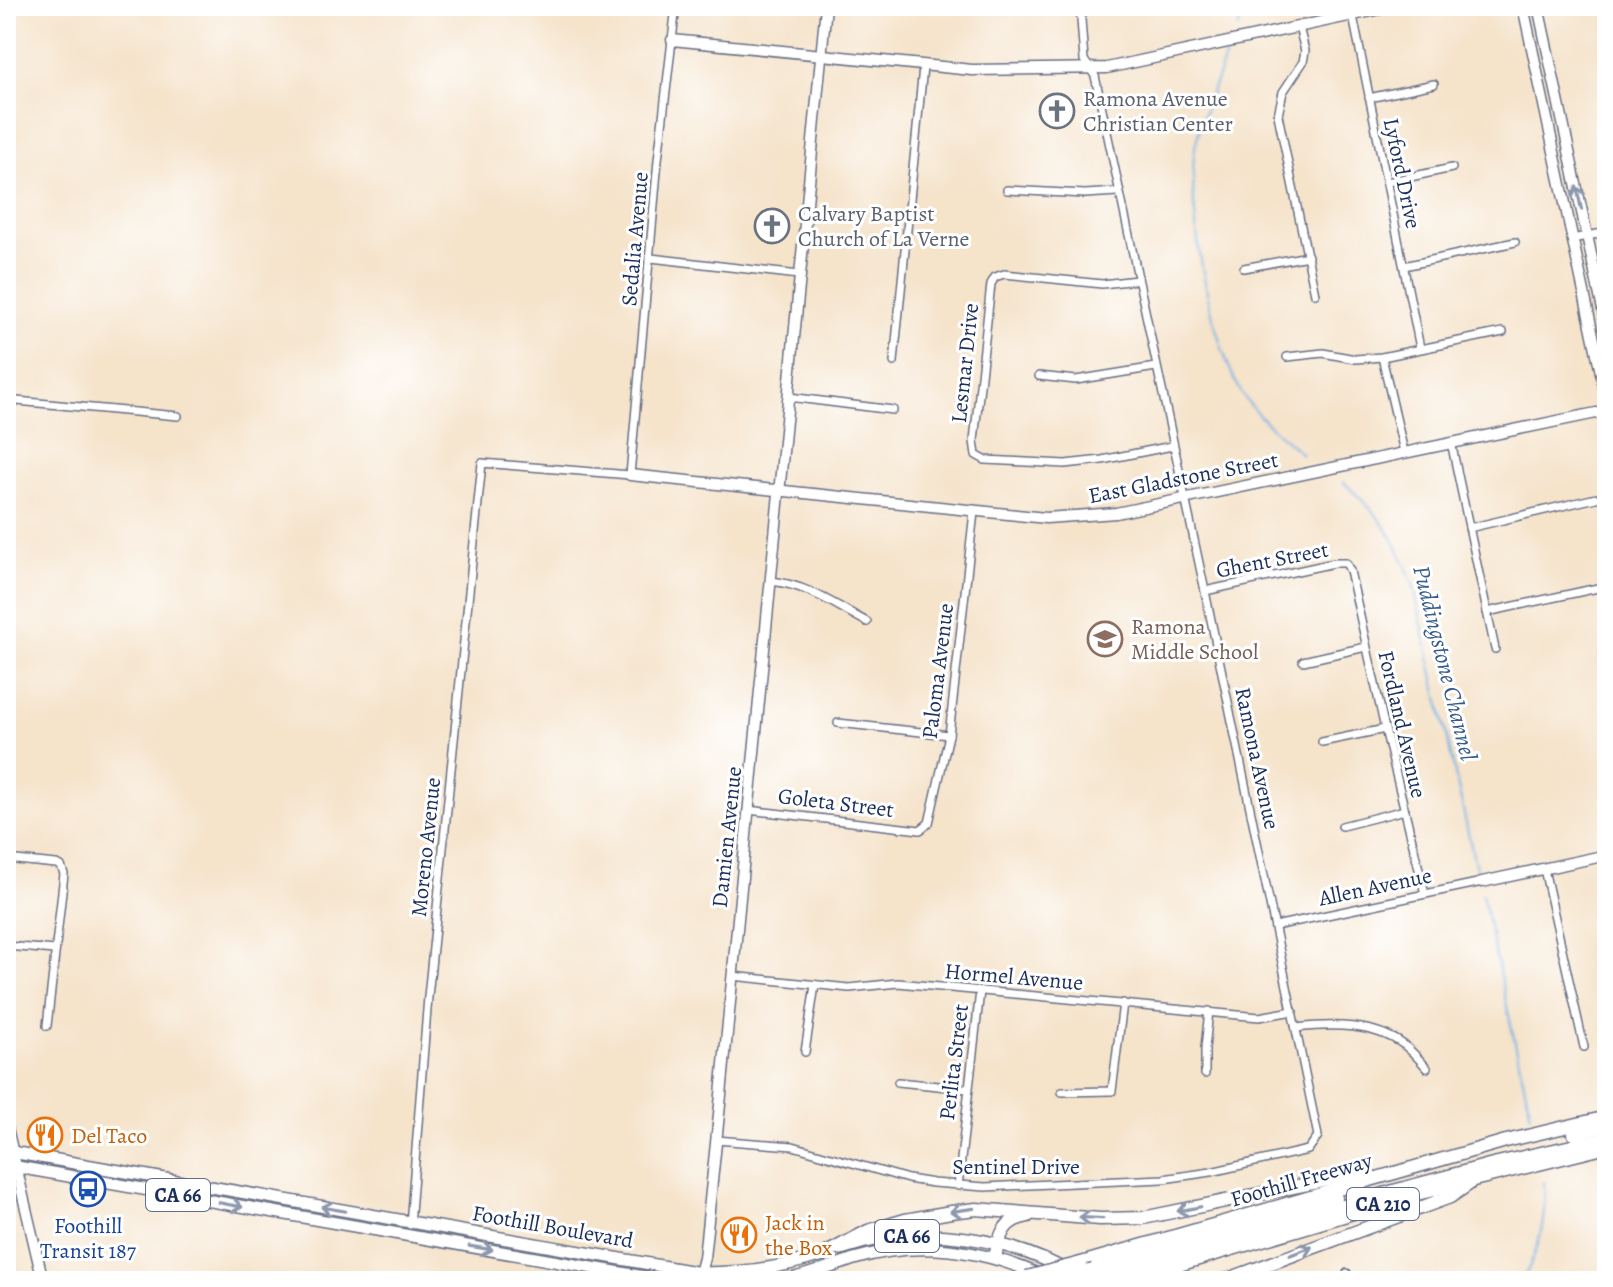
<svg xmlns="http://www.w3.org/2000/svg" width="1613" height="1287" viewBox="0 0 1613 1287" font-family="Alegreya,serif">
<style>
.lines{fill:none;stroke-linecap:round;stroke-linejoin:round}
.stream{stroke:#6fb0e3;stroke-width:2}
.street-casing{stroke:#676e84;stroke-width:10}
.secondary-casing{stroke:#676e84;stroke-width:13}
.primary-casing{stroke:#676e84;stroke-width:14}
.highway-casing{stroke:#676e84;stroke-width:15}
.street{stroke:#fff;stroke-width:7}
.secondary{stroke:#fff;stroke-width:10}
.primary{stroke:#fff;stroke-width:11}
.highway{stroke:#fff;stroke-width:12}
.highway-bridge-casing{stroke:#676e84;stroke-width:15;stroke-linecap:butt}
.highway-bridge{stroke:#fff;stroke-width:12}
.oneway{stroke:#8d97ae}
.labels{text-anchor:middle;stroke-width:6;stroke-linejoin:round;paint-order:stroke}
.shield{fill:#fff;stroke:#5f6d8e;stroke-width:2}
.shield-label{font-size:20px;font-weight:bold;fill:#1b2f5e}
.worship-label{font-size:22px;fill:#5b616d;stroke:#fff;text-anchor:start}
.street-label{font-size:22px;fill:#1b2f5e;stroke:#fff}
.education-label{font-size:22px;fill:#785e54;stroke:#fff;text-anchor:start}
.food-label{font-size:22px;fill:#c56008;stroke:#fff;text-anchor:start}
.transit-label{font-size:22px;fill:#164399;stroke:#fff}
.water-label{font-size:24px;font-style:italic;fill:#385c8d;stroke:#fff}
</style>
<rect width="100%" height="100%" fill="#fff"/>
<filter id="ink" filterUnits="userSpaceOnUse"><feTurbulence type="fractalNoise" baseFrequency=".0125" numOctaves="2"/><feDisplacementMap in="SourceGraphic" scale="16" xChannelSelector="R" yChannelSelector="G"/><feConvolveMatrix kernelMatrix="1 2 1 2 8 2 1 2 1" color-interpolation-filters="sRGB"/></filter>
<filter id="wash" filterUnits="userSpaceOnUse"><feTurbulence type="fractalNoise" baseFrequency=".006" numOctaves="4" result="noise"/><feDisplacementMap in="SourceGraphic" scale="32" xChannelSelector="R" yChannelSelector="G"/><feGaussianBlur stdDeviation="1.8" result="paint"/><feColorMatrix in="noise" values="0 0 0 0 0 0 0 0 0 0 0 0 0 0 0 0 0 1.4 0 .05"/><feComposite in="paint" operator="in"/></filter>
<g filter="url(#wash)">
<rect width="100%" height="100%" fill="#f5e3ca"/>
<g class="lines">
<g class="stream">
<polyline points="1238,28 1247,6"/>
<path d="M1226 55C1215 87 1198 121 1194 155 1188 214 1211 348 1245 398 1260 420 1283 437 1302 454"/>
<path d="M1343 482C1381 515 1395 537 1413 584L1477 873"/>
<polyline points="1482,894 1531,1115"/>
<path d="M1522 1281C1540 1250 1547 1218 1544 1182"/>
</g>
</g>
</g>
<g filter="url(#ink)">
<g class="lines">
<g class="street-casing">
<g id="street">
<polyline points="1351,6 1420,348"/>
<polyline points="1299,27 1305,51 1303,62 1283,92 1278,115 1315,294"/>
<polyline points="1369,98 1434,84"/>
<polyline points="1387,182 1452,168"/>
<polyline points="1007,190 1085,194 1118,192"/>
<polyline points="1572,239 1607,232"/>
<polyline points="651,258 799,275"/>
<polyline points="1404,266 1515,242"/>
<polyline points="1244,268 1308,256"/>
<polyline points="1137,280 1102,284 1004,274 995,277 991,284 974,441 976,455 985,460 1065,464 1102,460 1172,446"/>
<polyline points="1287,357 1323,353 1355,359 1382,357 1503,332"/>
<polyline points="1382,357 1404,452"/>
<polyline points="894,362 923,67"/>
<polyline points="1039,376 1076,380 1156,367"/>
<polyline points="789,397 893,410"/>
<polyline points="6,400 178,416"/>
<polyline points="1451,442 1495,649"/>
<polyline points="1469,528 1596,498"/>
<path d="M771 581C808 585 835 605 867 622"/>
<polyline points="1205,591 1334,563 1346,563 1350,571 1385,729 1425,894"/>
<polyline points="1487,612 1607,586"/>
<polyline points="1303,661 1366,647"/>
<polyline points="838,723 949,735"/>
<polyline points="1322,742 1385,729"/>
<polyline points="748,810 920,830 929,823 949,735 974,512"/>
<polyline points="1342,826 1405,810"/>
<polyline points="6,859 56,864 61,866 64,874 47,1026"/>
<polyline points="1544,869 1584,1047"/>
<polyline points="1275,926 1482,882"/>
<polyline points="6,946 55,950"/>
<polyline points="732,976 849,988 898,983 1259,1017 1293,1011"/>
<path d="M1296 1028C1331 1024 1374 1023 1404 1045 1412 1051 1420 1060 1427 1068"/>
<polyline points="805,1052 815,985"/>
<polyline points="1205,1074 1205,1048 1209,1011"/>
<polyline points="898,1082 968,1089"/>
<polyline points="1062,1092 1112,1091 1123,1003"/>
<polyline points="716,1140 793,1146 908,1179 933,1183 985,1187 1163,1179 1211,1172 1308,1150 1318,1136 1205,591 1095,76 1084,60 1080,6"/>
<polyline points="958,1186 980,991"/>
<polyline points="410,1225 428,997 482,463 630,475 658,160 676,6"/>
<polyline points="1347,1273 1349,1281"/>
</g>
</g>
<g class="secondary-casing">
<g id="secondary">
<polyline points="1523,6 1607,401"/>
<polyline points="1538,6 1607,329"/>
<polyline points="672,40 972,70 1107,68 1395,6"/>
<polyline points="630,475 1046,518 1116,513 1596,413 1607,414"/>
<polyline points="1482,882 1607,855"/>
<polyline points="6,1124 43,1281"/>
<polyline points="698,1281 704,1258 721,1095 826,6"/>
</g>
</g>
<g class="primary-casing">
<g id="primary">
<path d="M6 1151 701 1273C744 1273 784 1268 825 1254"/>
<polyline points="6,1165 667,1281"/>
<path d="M841 1249C923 1221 1014 1237 1086 1281"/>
<path d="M783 1281C807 1276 830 1267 854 1259 918 1240 982 1249 1042 1276"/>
</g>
</g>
<g class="highway-casing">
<g id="highway">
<polyline points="1574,1134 1607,1126"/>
<polyline points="819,1257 868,1231 905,1220 951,1212 976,1209 1100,1219 1143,1218 1332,1179 1375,1178"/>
<path d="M995 1257C1000 1235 1003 1220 1028 1216"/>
<polyline points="1081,1263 1506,1141 1607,1117"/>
<polyline points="1093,1270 1336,1198"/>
<polyline points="1155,1272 1417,1194 1607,1147"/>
<polyline points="1007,1281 1027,1277"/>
<polyline points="1095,1281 1397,1190 1493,1164 1607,1138"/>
<polyline points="1223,1281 1450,1197 1469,1184"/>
</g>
</g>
<use href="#street" class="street"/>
<use href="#secondary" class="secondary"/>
<use href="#primary" class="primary"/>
<use href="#highway" class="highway"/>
<g class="highway-bridge-casing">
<g id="highway-bridge">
<polyline points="1027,1277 1081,1263"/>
<polyline points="1048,1281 1093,1270"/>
</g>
</g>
<use href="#highway-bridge" class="highway-bridge"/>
</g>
<defs><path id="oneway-shaft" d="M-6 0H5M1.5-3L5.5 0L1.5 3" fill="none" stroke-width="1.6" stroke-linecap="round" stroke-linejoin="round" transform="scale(2)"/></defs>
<g class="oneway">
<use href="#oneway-shaft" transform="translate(1579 198) rotate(-102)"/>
<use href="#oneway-shaft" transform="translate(231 1205) rotate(11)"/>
<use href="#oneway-shaft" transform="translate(333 1209) rotate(-170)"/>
<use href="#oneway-shaft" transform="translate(1189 1209) rotate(169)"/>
<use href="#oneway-shaft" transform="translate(962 1210) rotate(172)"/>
<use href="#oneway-shaft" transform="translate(1091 1218) rotate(-177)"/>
<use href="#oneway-shaft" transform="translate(481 1248) rotate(9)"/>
<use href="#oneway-shaft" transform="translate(1301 1251) rotate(-21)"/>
</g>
</g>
<defs>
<g id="church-ring" transform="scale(1.8)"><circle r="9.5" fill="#fff" stroke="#6b7280" stroke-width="1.5"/><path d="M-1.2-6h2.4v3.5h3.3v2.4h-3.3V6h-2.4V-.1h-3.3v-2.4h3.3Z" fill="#6b7280"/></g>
<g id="school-ring" transform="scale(1.8)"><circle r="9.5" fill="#fff" stroke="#8d6e63" stroke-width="1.5"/><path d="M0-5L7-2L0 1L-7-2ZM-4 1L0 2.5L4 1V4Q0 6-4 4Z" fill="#8d6e63"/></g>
<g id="restaurant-ring" transform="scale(1.8)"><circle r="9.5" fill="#fff" stroke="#e8710a" stroke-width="1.5"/><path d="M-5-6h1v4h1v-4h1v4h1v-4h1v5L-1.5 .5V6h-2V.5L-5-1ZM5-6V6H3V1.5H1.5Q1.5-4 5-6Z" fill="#e8710a"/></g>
<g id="bus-ring" transform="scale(1.8)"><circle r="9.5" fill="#fff" stroke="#1a4fb4" stroke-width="1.5"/><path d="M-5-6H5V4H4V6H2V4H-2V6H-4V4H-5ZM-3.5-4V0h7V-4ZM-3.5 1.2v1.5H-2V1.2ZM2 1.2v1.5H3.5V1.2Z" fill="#1a4fb4"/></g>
</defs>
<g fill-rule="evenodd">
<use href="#church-ring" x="1057" y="111"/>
<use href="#church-ring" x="772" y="226"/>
<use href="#school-ring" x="1105" y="639"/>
<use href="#restaurant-ring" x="45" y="1135"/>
<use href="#bus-ring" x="88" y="1189"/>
<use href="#restaurant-ring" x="739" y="1235"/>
</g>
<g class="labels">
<g class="shield">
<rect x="146" y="1179" width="64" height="32" rx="6"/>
<rect x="1347" y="1188" width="72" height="32" rx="6"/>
<rect x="875" y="1220" width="64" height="32" rx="6"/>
</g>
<g class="shield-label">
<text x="178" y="1202">CA 66</text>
<text x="1383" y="1211">CA 210</text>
<text x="907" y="1243">CA 66</text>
</g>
<g class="worship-label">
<text x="1083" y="106">Ramona Avenue<tspan x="1083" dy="25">Christian Center</tspan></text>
<text x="798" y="221">Calvary Baptist<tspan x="798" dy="25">Church of La Verne</tspan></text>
</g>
<g class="street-label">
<text transform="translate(1403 173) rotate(78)" y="8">Lyford Drive</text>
<text transform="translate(634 239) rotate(-85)" y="8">Sedalia Avenue</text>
<text transform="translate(964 363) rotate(-84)" y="8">Lesmar Drive</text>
<text transform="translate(1183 477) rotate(-11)" y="8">East Gladstone Street</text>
<text transform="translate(1272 559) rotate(-11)" y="8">Ghent Street</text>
<text transform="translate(937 671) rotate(-83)" y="8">Paloma Avenue</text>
<text transform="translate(1403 724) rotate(77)" y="8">Fordland Avenue</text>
<text transform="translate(1258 758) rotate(78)" y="8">Ramona Avenue</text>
<text transform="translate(836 802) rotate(7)" y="8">Goleta Street</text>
<text transform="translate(726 837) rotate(-84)" y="8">Damien Avenue</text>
<text transform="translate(425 847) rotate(-84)" y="8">Moreno Avenue</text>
<text transform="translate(1375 886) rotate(-12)" y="8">Allen Avenue</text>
<text transform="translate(1014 976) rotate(5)" y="8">Hormel Avenue</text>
<text transform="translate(953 1062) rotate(-83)" y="8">Perlita Street</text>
<text x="1016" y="1174">Sentinel Drive</text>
<text transform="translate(1301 1179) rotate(-16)" y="8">Foothill Freeway</text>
<text transform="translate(553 1226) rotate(10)" y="8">Foothill Boulevard</text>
</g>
<g class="education-label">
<text x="1131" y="634">Ramona<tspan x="1131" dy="25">Middle School</tspan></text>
</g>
<g class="food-label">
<text x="71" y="1143">Del Taco</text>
<text x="765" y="1230">Jack in<tspan x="765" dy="25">the Box</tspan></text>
</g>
<g class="transit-label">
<text x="88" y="1233">Foothill<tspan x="88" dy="25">Transit 187</tspan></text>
</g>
<g class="water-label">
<text transform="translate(1445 663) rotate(76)" y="8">Puddingstone Channel</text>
</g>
</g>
<rect width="1613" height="1287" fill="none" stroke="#fff" stroke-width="32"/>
</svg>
